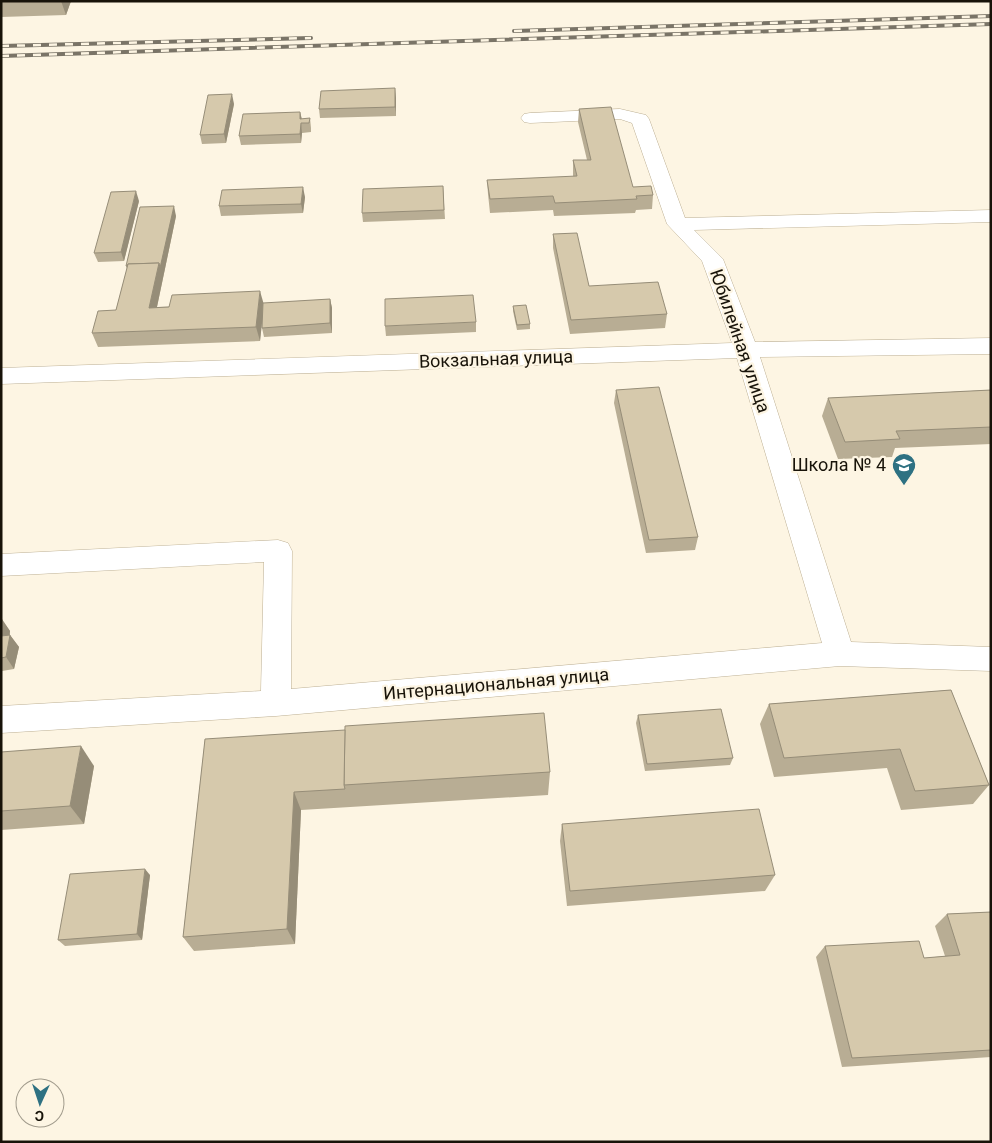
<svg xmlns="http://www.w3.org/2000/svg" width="992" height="1143" viewBox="0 0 992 1143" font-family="Roboto,sans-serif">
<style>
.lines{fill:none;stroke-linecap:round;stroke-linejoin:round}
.minor-casing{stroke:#bdb094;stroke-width:1}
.minor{fill:#fff;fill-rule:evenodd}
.rail-casing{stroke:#7a7467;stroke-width:4}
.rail{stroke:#fdf5e3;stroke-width:2.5;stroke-dasharray:8;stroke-linecap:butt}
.wall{fill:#b8ad94}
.shaded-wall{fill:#968d78}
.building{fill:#d6c9ac;stroke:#968d78}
.labels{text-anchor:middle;stroke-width:4.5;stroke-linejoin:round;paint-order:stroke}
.street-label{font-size:18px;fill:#181309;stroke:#fdf5e3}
.poi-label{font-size:18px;fill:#181309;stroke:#fdf5e3;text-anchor:end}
</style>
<rect width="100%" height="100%" fill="#fdf5e3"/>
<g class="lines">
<g class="minor-casing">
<polygon id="minor" points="620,109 646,115 649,119 685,218 991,210 991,222 694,230 723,259 755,342 991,338 991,354 760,357 851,642 991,647 991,671 840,666 276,716 1,733 1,706 261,691 264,562 1,576 1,554 278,540 288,543 292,551 291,689 822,643 737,358 1,384 1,368 732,343 702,261 667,224 632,123 620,119 530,123 524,122 521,118 524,114 530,113"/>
</g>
<use href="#minor" class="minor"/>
<g class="rail-casing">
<g id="rail">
<polyline points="514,31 991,16"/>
<polyline points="1,46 311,38"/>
<polyline points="1,56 991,24"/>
</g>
</g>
<use href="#rail" class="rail"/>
</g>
<g class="wall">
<polygon points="1,1 71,1 66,15 1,17"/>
<polygon points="395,88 396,116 320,118 319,109"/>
<polygon points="234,104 226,143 202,144 200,135"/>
<polygon points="579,109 633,187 653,195 652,209 636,210 635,213 554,216 553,210 490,213 488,194 487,180 573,177 573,160 587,160 578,122"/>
<polygon points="300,112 302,119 310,118 311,128 311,132 302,133 301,143 241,145 239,136"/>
<polygon points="443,186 445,219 363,222 362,213"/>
<polygon points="305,197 303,213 221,216 219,206"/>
<polygon points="139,201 124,261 98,262 94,253"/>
<polygon points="176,216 157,307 263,304 330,299 332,308 332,333 264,337 262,328 263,311 260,341 98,347 92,333 116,310 127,269 126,266"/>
<polygon points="553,234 589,286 667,314 665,328 570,334 553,248"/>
<polygon points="513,306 530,324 530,329 517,330 513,311"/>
<polygon points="476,322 476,332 386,336 385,326"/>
<polygon points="616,390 698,537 695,550 646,553 614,403"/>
<polygon points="991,390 991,444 895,448 892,457 838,459 822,416 828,398"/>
<polygon points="1,619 10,631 10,635 19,647 14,669 2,671 1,674"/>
<polygon points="951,690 989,785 973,804 901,810 887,768 774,777 760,724 769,704"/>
<polygon points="638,715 733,758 730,765 645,771 636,723"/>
<polygon points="205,739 550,772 548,795 301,810 295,944 194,951 183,937"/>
<polygon points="1,752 94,766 84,824 1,830"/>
<polygon points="562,824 775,875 765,891 567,906 560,841"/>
<polygon points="150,875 142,940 65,946 58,940"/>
<polygon points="991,912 991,1057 842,1067 816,957 825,946 924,958 945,956 935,926 947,914"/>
</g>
<g class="shaded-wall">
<polygon points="61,1 71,1 66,15"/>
<polygon points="395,88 396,98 396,116 395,107"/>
<polygon points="232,94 234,104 226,143 224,134"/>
<polygon points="300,112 302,121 301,123 302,133 301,143 300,134"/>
<polygon points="303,187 305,197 303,213 301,204"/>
<polygon points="136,191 139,201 124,261 121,252"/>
<polygon points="174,206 176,216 154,321 149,308 159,263"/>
<polygon points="260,291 264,305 260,341 256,327"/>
<polygon points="330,299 332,308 332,333 330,323"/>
<polygon points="2,619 10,631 7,648 1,640"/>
<polygon points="10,635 19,647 14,669 6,657"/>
<polygon points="81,746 94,766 84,824 70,806"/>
<polygon points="294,792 301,810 295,944 287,929"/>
<polygon points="145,869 150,875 142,940 137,934"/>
</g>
<g class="building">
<polygon points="395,88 395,107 319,109 321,91"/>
<polygon points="232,94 224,134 200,135 208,95"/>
<polygon points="611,107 633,187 651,186 653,195 636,196 637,199 555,203 553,196 490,199 487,180 577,176 573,160 591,160 579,109"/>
<polygon points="300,112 300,119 310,118 309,123 301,123 300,134 239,136 243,114"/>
<polygon points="443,186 444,210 362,213 363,189"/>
<polygon points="303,187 301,204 219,206 222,190"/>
<polygon points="136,191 121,252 94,253 111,192"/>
<polygon points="174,206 160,268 159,263 128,264 127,266 126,266 140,207"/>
<polygon points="577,233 589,286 658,282 667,314 571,320 553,234"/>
<polygon points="159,263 149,308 169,307 172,295 260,291 256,327 92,333 98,311 116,310 128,264"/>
<polygon points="473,295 476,322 385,326 385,299"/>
<polygon points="330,299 330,323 262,328 263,303"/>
<polygon points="526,305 530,324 517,325 513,306"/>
<polygon points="659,387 698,537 649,540 616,390"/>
<polygon points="991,390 991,427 896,431 900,439 845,442 828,398"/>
<polygon points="10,635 6,657 1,658 1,636"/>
<polygon points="951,690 989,785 915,791 900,749 784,758 769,704"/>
<polygon points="721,709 733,758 647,764 638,715"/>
<polygon points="544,713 550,772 344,785 345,726"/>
<polygon points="345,730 344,785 345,789 294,792 287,929 183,937 205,739"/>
<polygon points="81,746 70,806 1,811 1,752"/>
<polygon points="759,809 775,875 570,891 562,824"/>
<polygon points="145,869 137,934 58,940 70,874"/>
<polygon points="991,912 991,1050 852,1058 825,946 919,941 924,958 960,955 947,914"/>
</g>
<defs>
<g id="school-pin" transform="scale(1.25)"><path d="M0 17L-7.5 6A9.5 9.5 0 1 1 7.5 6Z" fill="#2e7182" stroke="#fdf5e3"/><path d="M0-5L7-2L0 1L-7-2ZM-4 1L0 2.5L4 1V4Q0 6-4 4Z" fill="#fff"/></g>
</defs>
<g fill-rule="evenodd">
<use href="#school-pin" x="904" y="465"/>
</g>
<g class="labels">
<g class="street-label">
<text transform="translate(740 341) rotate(71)" y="6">Юбилейная улица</text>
<text transform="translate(496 359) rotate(-2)" y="6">Вокзальная улица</text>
<text transform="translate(496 684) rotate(-5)" y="6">Интернациональная улица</text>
</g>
<g class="poi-label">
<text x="886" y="471">Школа № 4</text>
</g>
</g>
<rect width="992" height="1143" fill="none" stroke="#181309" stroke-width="5"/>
<g transform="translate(40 1103) rotate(183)"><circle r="24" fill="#fdf5e3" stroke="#a19b8c"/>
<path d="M0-4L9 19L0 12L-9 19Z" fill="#2e7182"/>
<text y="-8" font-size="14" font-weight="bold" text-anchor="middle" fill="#181309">С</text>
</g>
</svg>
